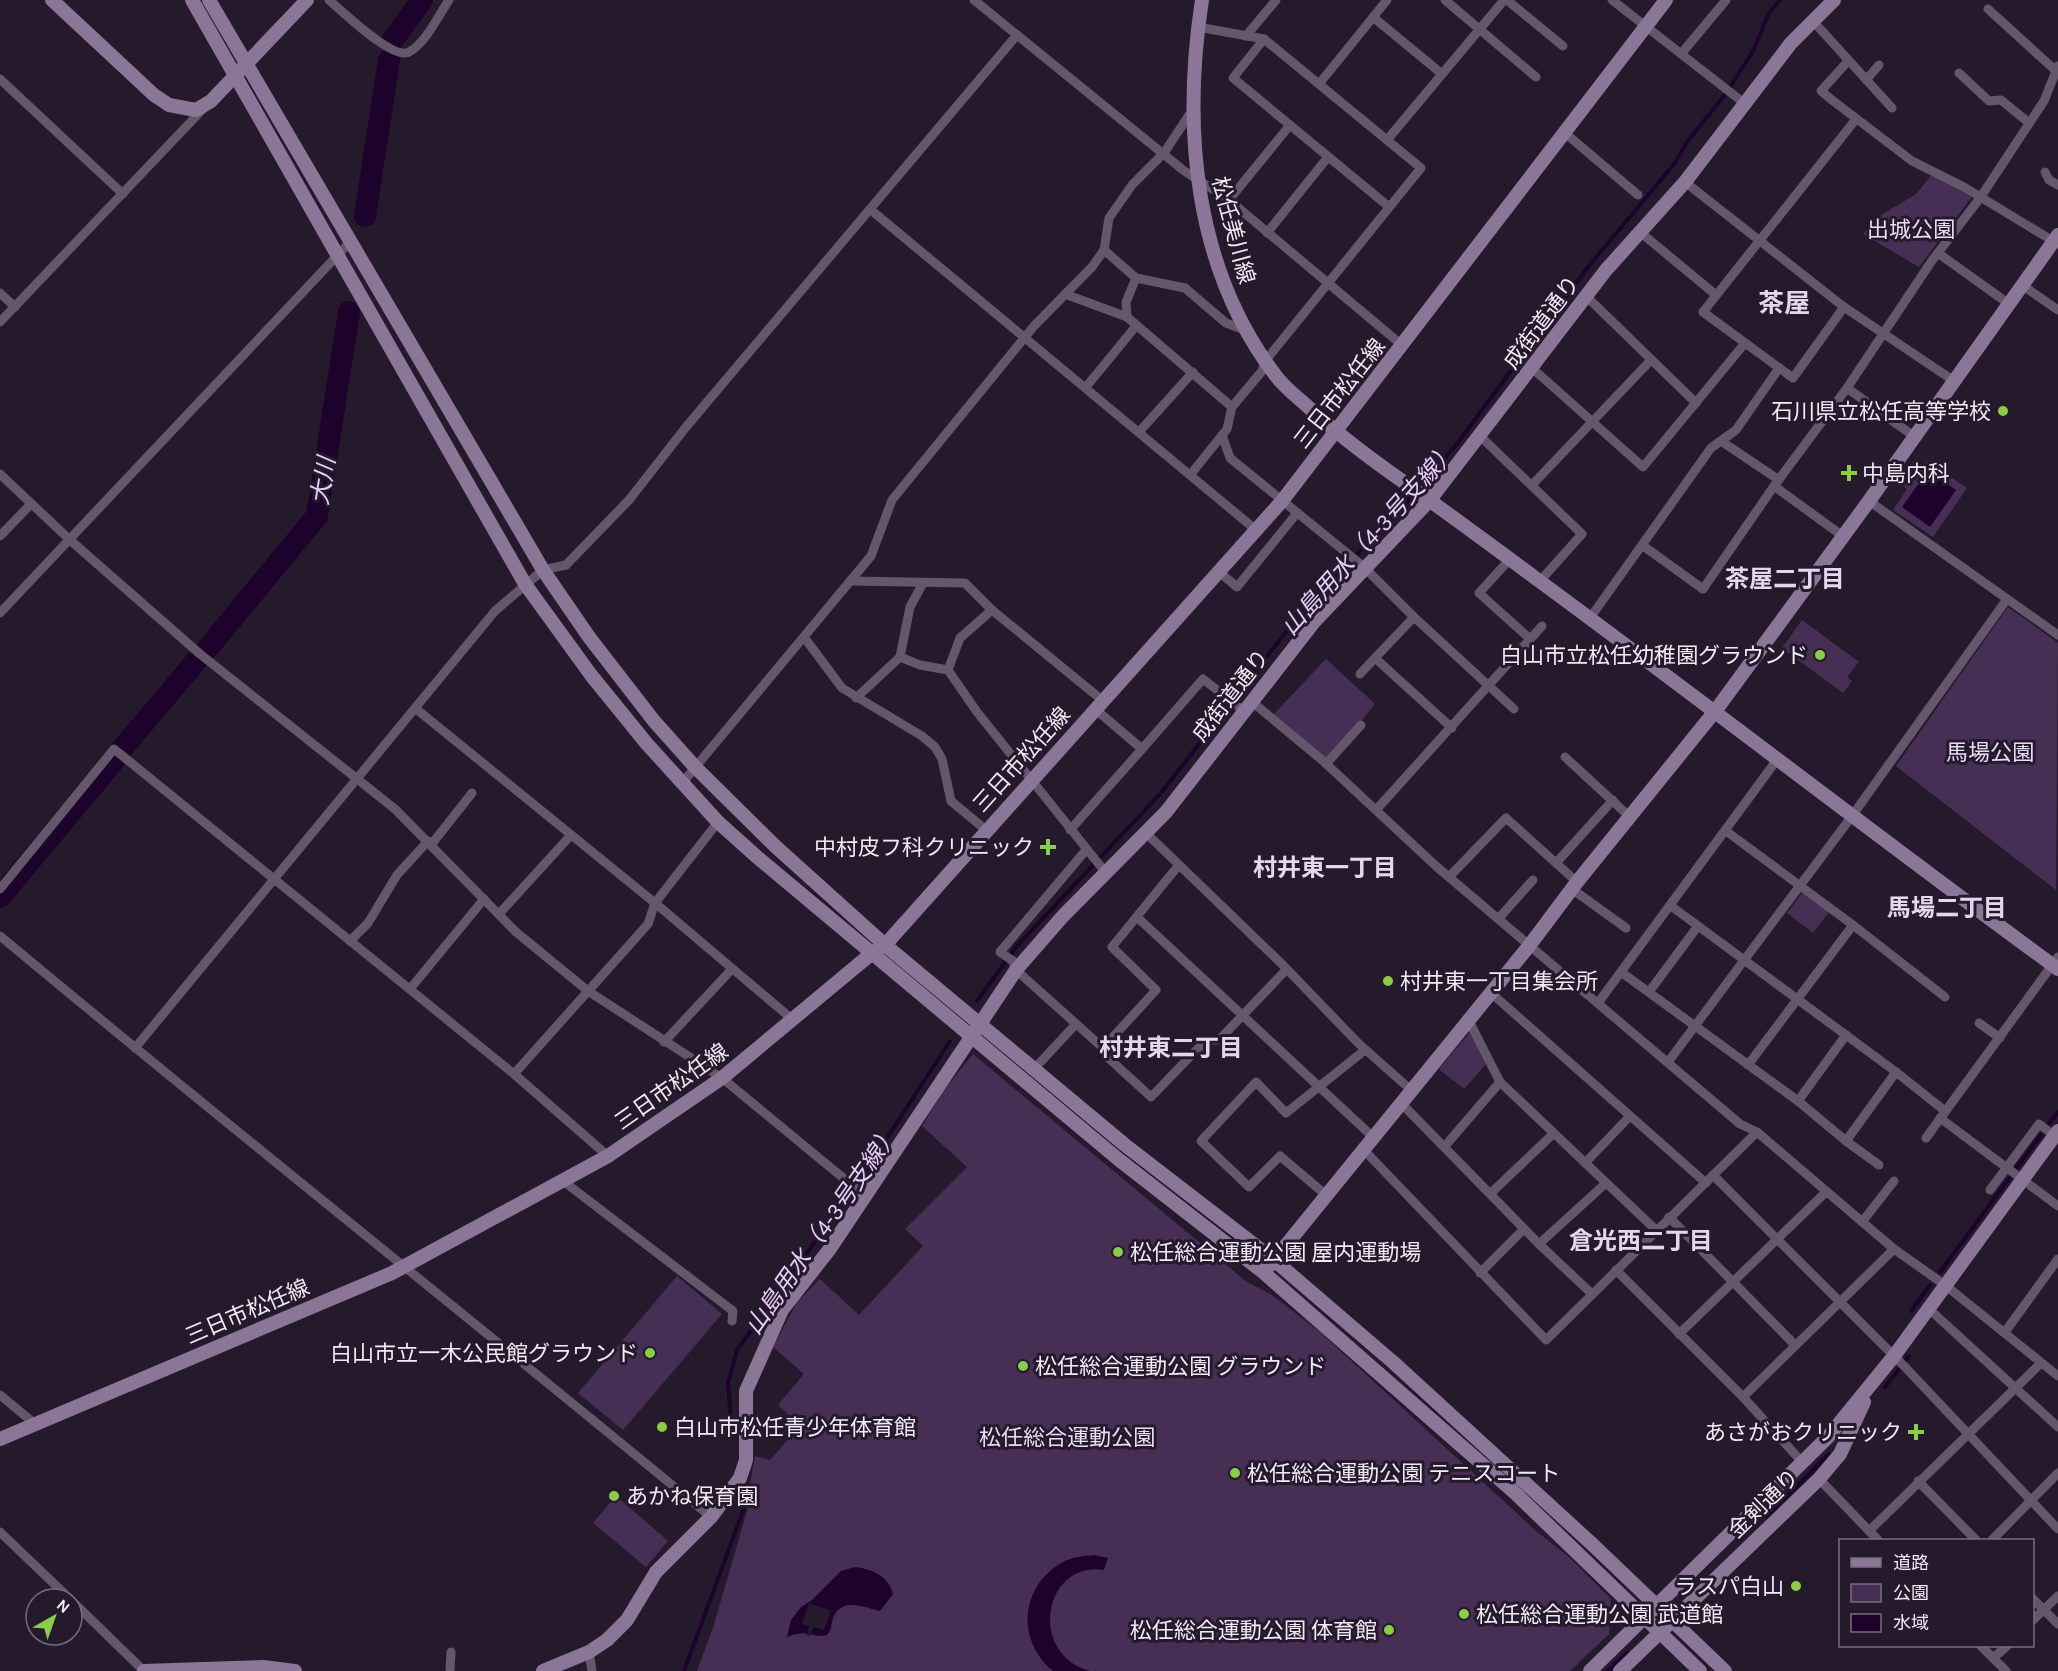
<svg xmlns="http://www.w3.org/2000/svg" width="2058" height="1671" viewBox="0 0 2058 1671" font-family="Karla,'Noto Sans JP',sans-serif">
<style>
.green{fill:#472e55}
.water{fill:#1d022b}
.pier{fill:#251a2c}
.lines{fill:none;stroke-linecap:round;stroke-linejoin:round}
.stream{stroke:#1d022b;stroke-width:4}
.river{stroke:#1d022b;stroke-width:22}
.street{stroke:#64576c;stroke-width:9}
.secondary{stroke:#8b7698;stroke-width:14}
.poi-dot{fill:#8ace48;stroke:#251a2c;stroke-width:2}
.labels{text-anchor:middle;stroke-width:6;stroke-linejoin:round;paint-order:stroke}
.park-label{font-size:22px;fill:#ebd9f7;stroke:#251a2c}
.street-label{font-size:22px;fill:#f1e9f6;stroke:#251a2c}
.poi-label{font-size:22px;fill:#f1e9f6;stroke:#251a2c;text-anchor:start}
.water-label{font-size:24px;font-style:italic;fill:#e8ccf9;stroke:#251a2c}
.neighbourhood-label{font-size:24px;font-weight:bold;fill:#e5d6ef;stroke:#251a2c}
.quarter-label{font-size:26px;font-weight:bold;fill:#e5d6ef;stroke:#251a2c}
</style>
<rect width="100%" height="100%" fill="#251a2c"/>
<g class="green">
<polygon points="1934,172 1974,194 1919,267 1863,234 1875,219 1916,194"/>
<polygon points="1913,461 1922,467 1927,461 1967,488 1933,537 1893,510 1907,489 1899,482"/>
<polygon points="2008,607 2058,643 2056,890 1896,766"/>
<polygon points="1802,620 1859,662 1847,677 1852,681 1843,693 1782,648"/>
<polygon points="1326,659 1375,704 1327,762 1272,716"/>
<polygon points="1802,893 1829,912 1813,933 1787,913"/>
<polygon points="1470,1032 1487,1063 1464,1089 1439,1069"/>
<polygon points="973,1054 1247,1282 1272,1295 1320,1332 1536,1531 1569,1557 1611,1599 1609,1634 1570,1671 697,1671 713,1628 753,1490 749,1490 755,1456 770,1460 800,1426 778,1405 804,1374 773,1347 797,1302 820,1279 859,1315 923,1246 905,1229 967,1167 922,1126 944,1090"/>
<polygon points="677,1276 722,1314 623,1430 578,1393"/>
<polygon points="616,1496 668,1541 646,1567 593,1523"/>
</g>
<g class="water">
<polygon points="1928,470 1956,490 1930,527 1902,507"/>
<path d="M1094 1555 1108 1558 1104 1570C1044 1560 1027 1654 1090 1671H1053C1016 1640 1020 1586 1063 1562 1072 1557 1084 1556 1094 1555Z"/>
<path d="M855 1567C872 1569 889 1576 893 1594L880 1611C865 1608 842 1596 833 1618 831 1625 832 1629 827 1635 810 1639 809 1628 787 1637L791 1620 801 1607 812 1600 841 1571Z"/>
</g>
<polygon class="pier" points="809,1603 831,1611 824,1630 813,1627 810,1636 807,1636 809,1626 802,1624"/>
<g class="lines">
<g class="stream">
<polyline points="1420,488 1456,445 1588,267 1675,163 1687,142 1724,96 1752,53 1769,13 1780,0"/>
<polyline points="977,1001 1016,947 1161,793 1299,615 1415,493"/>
<polyline points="2048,1125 2058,1112"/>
<polyline points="2017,1167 2041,1135"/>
<polyline points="1940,1272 2011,1176"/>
<polyline points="1911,1311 1930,1285"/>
<polyline points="1885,1387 1909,1356"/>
<polyline points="732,1431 728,1383 737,1350 861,1178 950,1041"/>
<polyline points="1767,1516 1829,1454"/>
<polyline points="684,1671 747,1500 746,1493"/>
<polyline points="1608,1671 1627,1653"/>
</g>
<g class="river">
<polyline points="392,41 422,0"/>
<polyline points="365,216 389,60"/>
<polyline points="208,648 317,516 349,312"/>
<polyline points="121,750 197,660"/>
<polyline points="0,897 117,757"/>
</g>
<g class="street">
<path d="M329 0C342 11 393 61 409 52 426 43 438 16 449 0"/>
<polyline points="974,0 1183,170 1229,200 1403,346"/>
<polyline points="1445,0 1536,77"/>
<polyline points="1507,0 1563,46"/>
<polyline points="1612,0 1744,103"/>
<polyline points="1988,9 2055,70"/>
<polyline points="1373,17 1442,74"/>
<polyline points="1813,21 1892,108"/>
<polyline points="1246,36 1276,0"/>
<polyline points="1264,39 1233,78 1388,206"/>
<polyline points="1681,54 1726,0"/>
<polyline points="1848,61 1821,91 1832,100 1912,161 1964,187 2058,244"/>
<polyline points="1959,73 1989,101 2001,100 2028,122"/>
<polyline points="0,79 123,194"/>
<polyline points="1866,80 1879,65"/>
<polyline points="1319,84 1387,0"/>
<polyline points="1565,133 1638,195"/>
<polyline points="1387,140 1504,0"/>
<polyline points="2045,172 2049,180 2058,185"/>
<polyline points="1685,182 1844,307 1954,381"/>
<polyline points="1229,200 1290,125"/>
<polyline points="871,210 1256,530"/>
<polyline points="1640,232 1716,295"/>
<polyline points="1267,233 1328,157"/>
<polyline points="1104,250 1136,278 1185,288 1226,323 1247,331"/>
<polyline points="1938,253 2009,304"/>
<polyline points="1136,278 1126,302 1127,317 1232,407"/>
<polyline points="2022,285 2058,310"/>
<polyline points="0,293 15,307"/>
<polyline points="1065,294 1127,317"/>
<polyline points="1586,296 1696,403"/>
<polyline points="1844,307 1793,378 1703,312 1856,119"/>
<polyline points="0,322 203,109"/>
<polyline points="1532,368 1643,467 1745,343"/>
<polyline points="1086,387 1136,326"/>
<polyline points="1847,388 1915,437"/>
<polyline points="1139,432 1193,372"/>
<polyline points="1222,435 1230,458 1364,567 1414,617 1514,709"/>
<polyline points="1480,436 1582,534 1540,581"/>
<polyline points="1721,441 1779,480"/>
<polyline points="0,474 70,540 200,654 395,809 516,932 588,991 722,1078 865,1196"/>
<polyline points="1191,474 1227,429 1232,407 1262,371 1266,360 1421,168 1264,39 1198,27"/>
<polyline points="1532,485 1651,360"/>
<polyline points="1774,486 1844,537"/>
<polyline points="1869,501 2058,635"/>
<polyline points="0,536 31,504"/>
<polyline points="1642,545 1703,589 1774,486 1847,388 1931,262 1980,198 2044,101 2058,66"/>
<polyline points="1510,559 1479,593 1529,638"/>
<polyline points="1218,571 1237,587 1297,513"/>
<polyline points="850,581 965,583 992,610 1102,700"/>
<polyline points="0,613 351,241"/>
<polyline points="1414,617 1375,658 1452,728"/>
<polyline points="1590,618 1711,448 1736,430 1779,368"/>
<polyline points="804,637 842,688 922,736 935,747 942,759 951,801 986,830"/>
<polyline points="900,657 920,665 948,670 977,712 1106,873"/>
<polyline points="948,670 960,638 992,610"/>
<polyline points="1360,674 1375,658"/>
<polyline points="856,698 900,657 910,607 923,583"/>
<polyline points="1251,701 1322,760 1437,867 1740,1124 1757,1132 1894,1249 1945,1285 2058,1376"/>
<polyline points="415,708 655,903 793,1020"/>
<polyline points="1142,749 1203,679 1244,711"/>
<polyline points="1565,757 1630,817"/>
<polyline points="1326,764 1361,725"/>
<polyline points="683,782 871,556 892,500 1034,326 1092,267 1104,250 1109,218 1132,185 1164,153 1193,109"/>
<polyline points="1376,810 1542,626"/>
<polyline points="1070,830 1142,749 1094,708"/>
<polyline points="1726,831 1853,925 1945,997"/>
<polyline points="1146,833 1283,965 1358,1043 1411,1090"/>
<polyline points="431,845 472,793"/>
<polyline points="1086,850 1000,952 1013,961 1016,970 1103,1048 1104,1054 1151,1097 1206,1040 1219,1040 1286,970"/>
<polyline points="1556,863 1613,800"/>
<polyline points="1449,877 1506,818 1577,882"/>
<polyline points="0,889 114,749 514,1074 608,1156"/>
<polyline points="1572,889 1626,928"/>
<polyline points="1671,906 1896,1072 1945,1111"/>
<polyline points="499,914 571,835"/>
<polyline points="1137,917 1374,1138"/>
<polyline points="1498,919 1533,880"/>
<path d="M0 936C235 1132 475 1322 711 1517"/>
<polyline points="350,941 368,923 397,875 428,841"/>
<polyline points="1621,972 1798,1101 1846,1141 1896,1072"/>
<polyline points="410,989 484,899"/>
<polyline points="1490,992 1706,1183"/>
<polyline points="1649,992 1698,926"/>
<polyline points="1598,1003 1776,761"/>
<polyline points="1468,1019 1500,1082 1657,1231"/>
<polyline points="1979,1023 2000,1038"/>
<polyline points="664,1042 732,969"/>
<polyline points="135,1048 495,611 543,570 566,565 629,500 686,427 1017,35"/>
<polyline points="1103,1048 1156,990 1112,947 1178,866"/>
<polyline points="1668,1062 1852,816 2007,599"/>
<polyline points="1748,1065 1853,925"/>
<polyline points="1035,1068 1075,1025"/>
<polyline points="514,1074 648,924 655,903 718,822"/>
<polyline points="1798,1101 1846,1035"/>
<polyline points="1401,1103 1539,1244 1592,1294"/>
<polyline points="1940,1118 2058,1206"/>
<polyline points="1926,1138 2058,957"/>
<polyline points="1846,1141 1879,1165"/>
<polyline points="1445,1146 1500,1082"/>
<polyline points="1364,1150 1546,1340 1757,1132"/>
<polyline points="1585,1163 1630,1116"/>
<polyline points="1713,1175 1905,1367 2058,1529"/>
<polyline points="563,1181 733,1311 732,1321"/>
<polyline points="1990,1190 2039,1124 2055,1136"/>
<polyline points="1491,1193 1553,1134"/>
<polyline points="1326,1195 1280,1156 1249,1187 1201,1141 1256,1082 1286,1113 1365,1050"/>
<polyline points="1669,1217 1794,1344"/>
<polyline points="1862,1222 1894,1181"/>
<polyline points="1539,1244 1606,1183"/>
<polyline points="1616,1270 1743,1397 1802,1462"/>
<polyline points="1480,1273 1524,1229"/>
<polyline points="1928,1308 2058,1427"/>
<polyline points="2005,1332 2058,1259"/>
<polyline points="1679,1334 1826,1192"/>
<polyline points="0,1395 35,1424"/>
<polyline points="1743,1397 1894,1249"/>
<polyline points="1819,1479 1878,1540"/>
<polyline points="1918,1481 1976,1540"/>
<polyline points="1869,1531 2041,1363"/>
<polyline points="0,1532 70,1599"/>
<polyline points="1992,1540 2058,1473"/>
<polyline points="2032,1598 2058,1624"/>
<polyline points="72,1601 144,1671"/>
<polyline points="2032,1621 2058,1596"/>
<polyline points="1981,1646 2006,1671"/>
<polyline points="589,1652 592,1671"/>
<polyline points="1993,1658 2007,1646"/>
<polyline points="450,1671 451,1652"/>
</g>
<g class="secondary">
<polyline points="52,0 154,95 169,105 196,110 211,101 307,0"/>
<polyline points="192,0 525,584 591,675 647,744 718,822 757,857 1118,1159 1263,1272 1514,1492 1700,1671"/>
<polyline points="209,0 543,570 589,637 654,721 695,767 775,846 885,945 1125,1145 1274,1260 1394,1363 1592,1544 1725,1671"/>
<path d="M1202 0C1182 129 1194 269 1276 376 1284 387 1296 396 1306 405 1336 433 1364 454 1398 478 1445 511 1491 545 1538 580 1712 708 1883 841 2058 969"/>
<polyline points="1269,1266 1529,946 1577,882 1716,710 1869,501 2058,235"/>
<polyline points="0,1439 392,1273 608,1156 722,1078 871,954 885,945 1282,501 1666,0"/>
<polyline points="144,1671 263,1667 295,1671"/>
<polyline points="543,1671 589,1652 607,1640 627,1620 656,1572 711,1517 740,1478 746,1460 746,1391 782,1310 829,1250 1016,970 1063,916 1166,812 1314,622 1429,501 1606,270 1685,182 1791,43 1834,0"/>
<polyline points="1590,1671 1828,1437 1894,1356 2058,1131"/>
<polyline points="1620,1671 1819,1479 1840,1454 1864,1402"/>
</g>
</g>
<g class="poi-dot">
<circle cx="2003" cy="411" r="6"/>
<path d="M1846 464h6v6h6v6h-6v6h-6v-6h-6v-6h6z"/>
<circle cx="1820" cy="655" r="6"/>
<path d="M1045 838h6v6h6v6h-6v6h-6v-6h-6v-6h6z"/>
<circle cx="1388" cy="981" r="6"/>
<circle cx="1118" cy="1252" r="6"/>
<circle cx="650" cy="1353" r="6"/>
<circle cx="1023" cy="1366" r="6"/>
<circle cx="662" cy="1427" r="6"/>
<path d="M1913 1423h6v6h6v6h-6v6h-6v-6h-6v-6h6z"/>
<circle cx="1235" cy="1473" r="6"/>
<circle cx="614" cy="1496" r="6"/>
<circle cx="1796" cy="1586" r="6"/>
<circle cx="1464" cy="1614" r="6"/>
<circle cx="1389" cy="1630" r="6"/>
</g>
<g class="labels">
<g class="park-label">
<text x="1911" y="237">出城公園</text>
<text x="1990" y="760">馬場公園</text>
<text x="1067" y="1445">松任総合運動公園</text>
</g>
<g class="street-label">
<text transform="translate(1234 230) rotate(75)" y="8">松任美川線</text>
<text transform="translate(1541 322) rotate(-53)" y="8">成街道通り</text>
<text transform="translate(1339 393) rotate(-52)" y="8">三日市松任線</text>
<text transform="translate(1230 695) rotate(-52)" y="8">成街道通り</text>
<text transform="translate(1021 759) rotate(-48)" y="8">三日市松任線</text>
<text transform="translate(671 1086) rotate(-35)" y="8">三日市松任線</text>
<text transform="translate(247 1311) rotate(-23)" y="8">三日市松任線</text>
<text transform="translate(1763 1503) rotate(-44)" y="8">金剣通り</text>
</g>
<g class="poi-label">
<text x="1991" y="419" text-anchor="end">石川県立松任高等学校</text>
<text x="1862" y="481">中島内科</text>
<text x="1808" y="663" text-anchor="end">白山市立松任幼稚園グラウンド</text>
<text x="1034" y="855" text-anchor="end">中村皮フ科クリニック</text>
<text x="1400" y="989">村井東一丁目集会所</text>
<text x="1130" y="1260">松任総合運動公園 屋内運動場</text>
<text x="638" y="1361" text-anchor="end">白山市立一木公民館グラウンド</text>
<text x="1035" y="1374">松任総合運動公園 グラウンド</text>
<text x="674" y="1435">白山市松任青少年体育館</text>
<text x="1902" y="1440" text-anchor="end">あさがおクリニック</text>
<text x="1247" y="1481">松任総合運動公園 テニスコート</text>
<text x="626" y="1504">あかね保育園</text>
<text x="1784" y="1594" text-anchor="end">ラスパ白山</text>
<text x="1476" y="1622">松任総合運動公園 武道館</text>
<text x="1377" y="1638" text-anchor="end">松任総合運動公園 体育館</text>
</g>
<g class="water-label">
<text transform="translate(323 481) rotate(-81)" y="8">大川</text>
<text transform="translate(1369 539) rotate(-48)" y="8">山島用水（4-3号支線）</text>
<text transform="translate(822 1230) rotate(-55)" y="8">山島用水（4-3号支線）</text>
</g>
<g class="neighbourhood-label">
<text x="1785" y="587">茶屋二丁目</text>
<text x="1325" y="876">村井東一丁目</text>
<text x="1947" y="916">馬場二丁目</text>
<text x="1171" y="1056">村井東二丁目</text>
<text x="1641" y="1249">倉光西二丁目</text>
</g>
<g class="quarter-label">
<text x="1784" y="312">茶屋</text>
</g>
</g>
<rect x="1839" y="1539" width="195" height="108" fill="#251a2c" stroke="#776d7d" stroke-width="1.5"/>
<rect x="1851" y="1558" width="30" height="9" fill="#8b7698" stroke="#776d7d" stroke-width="1.5"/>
<text x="1893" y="1569" font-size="18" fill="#f1e9f6">道路</text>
<rect x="1851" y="1584" width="30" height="18" fill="#472e55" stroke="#776d7d" stroke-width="1.5"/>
<text x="1893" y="1599" font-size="18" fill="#f1e9f6">公園</text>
<rect x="1851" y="1614" width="30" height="18" fill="#1d022b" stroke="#776d7d" stroke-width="1.5"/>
<text x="1893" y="1629" font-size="18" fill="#f1e9f6">水域</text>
<g transform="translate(54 1617) rotate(40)"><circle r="28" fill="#251a2c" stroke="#776d7d" stroke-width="1.5"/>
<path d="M0-4.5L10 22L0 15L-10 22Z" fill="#8ace48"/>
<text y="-9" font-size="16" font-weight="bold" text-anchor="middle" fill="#f1e9f6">N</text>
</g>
</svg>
